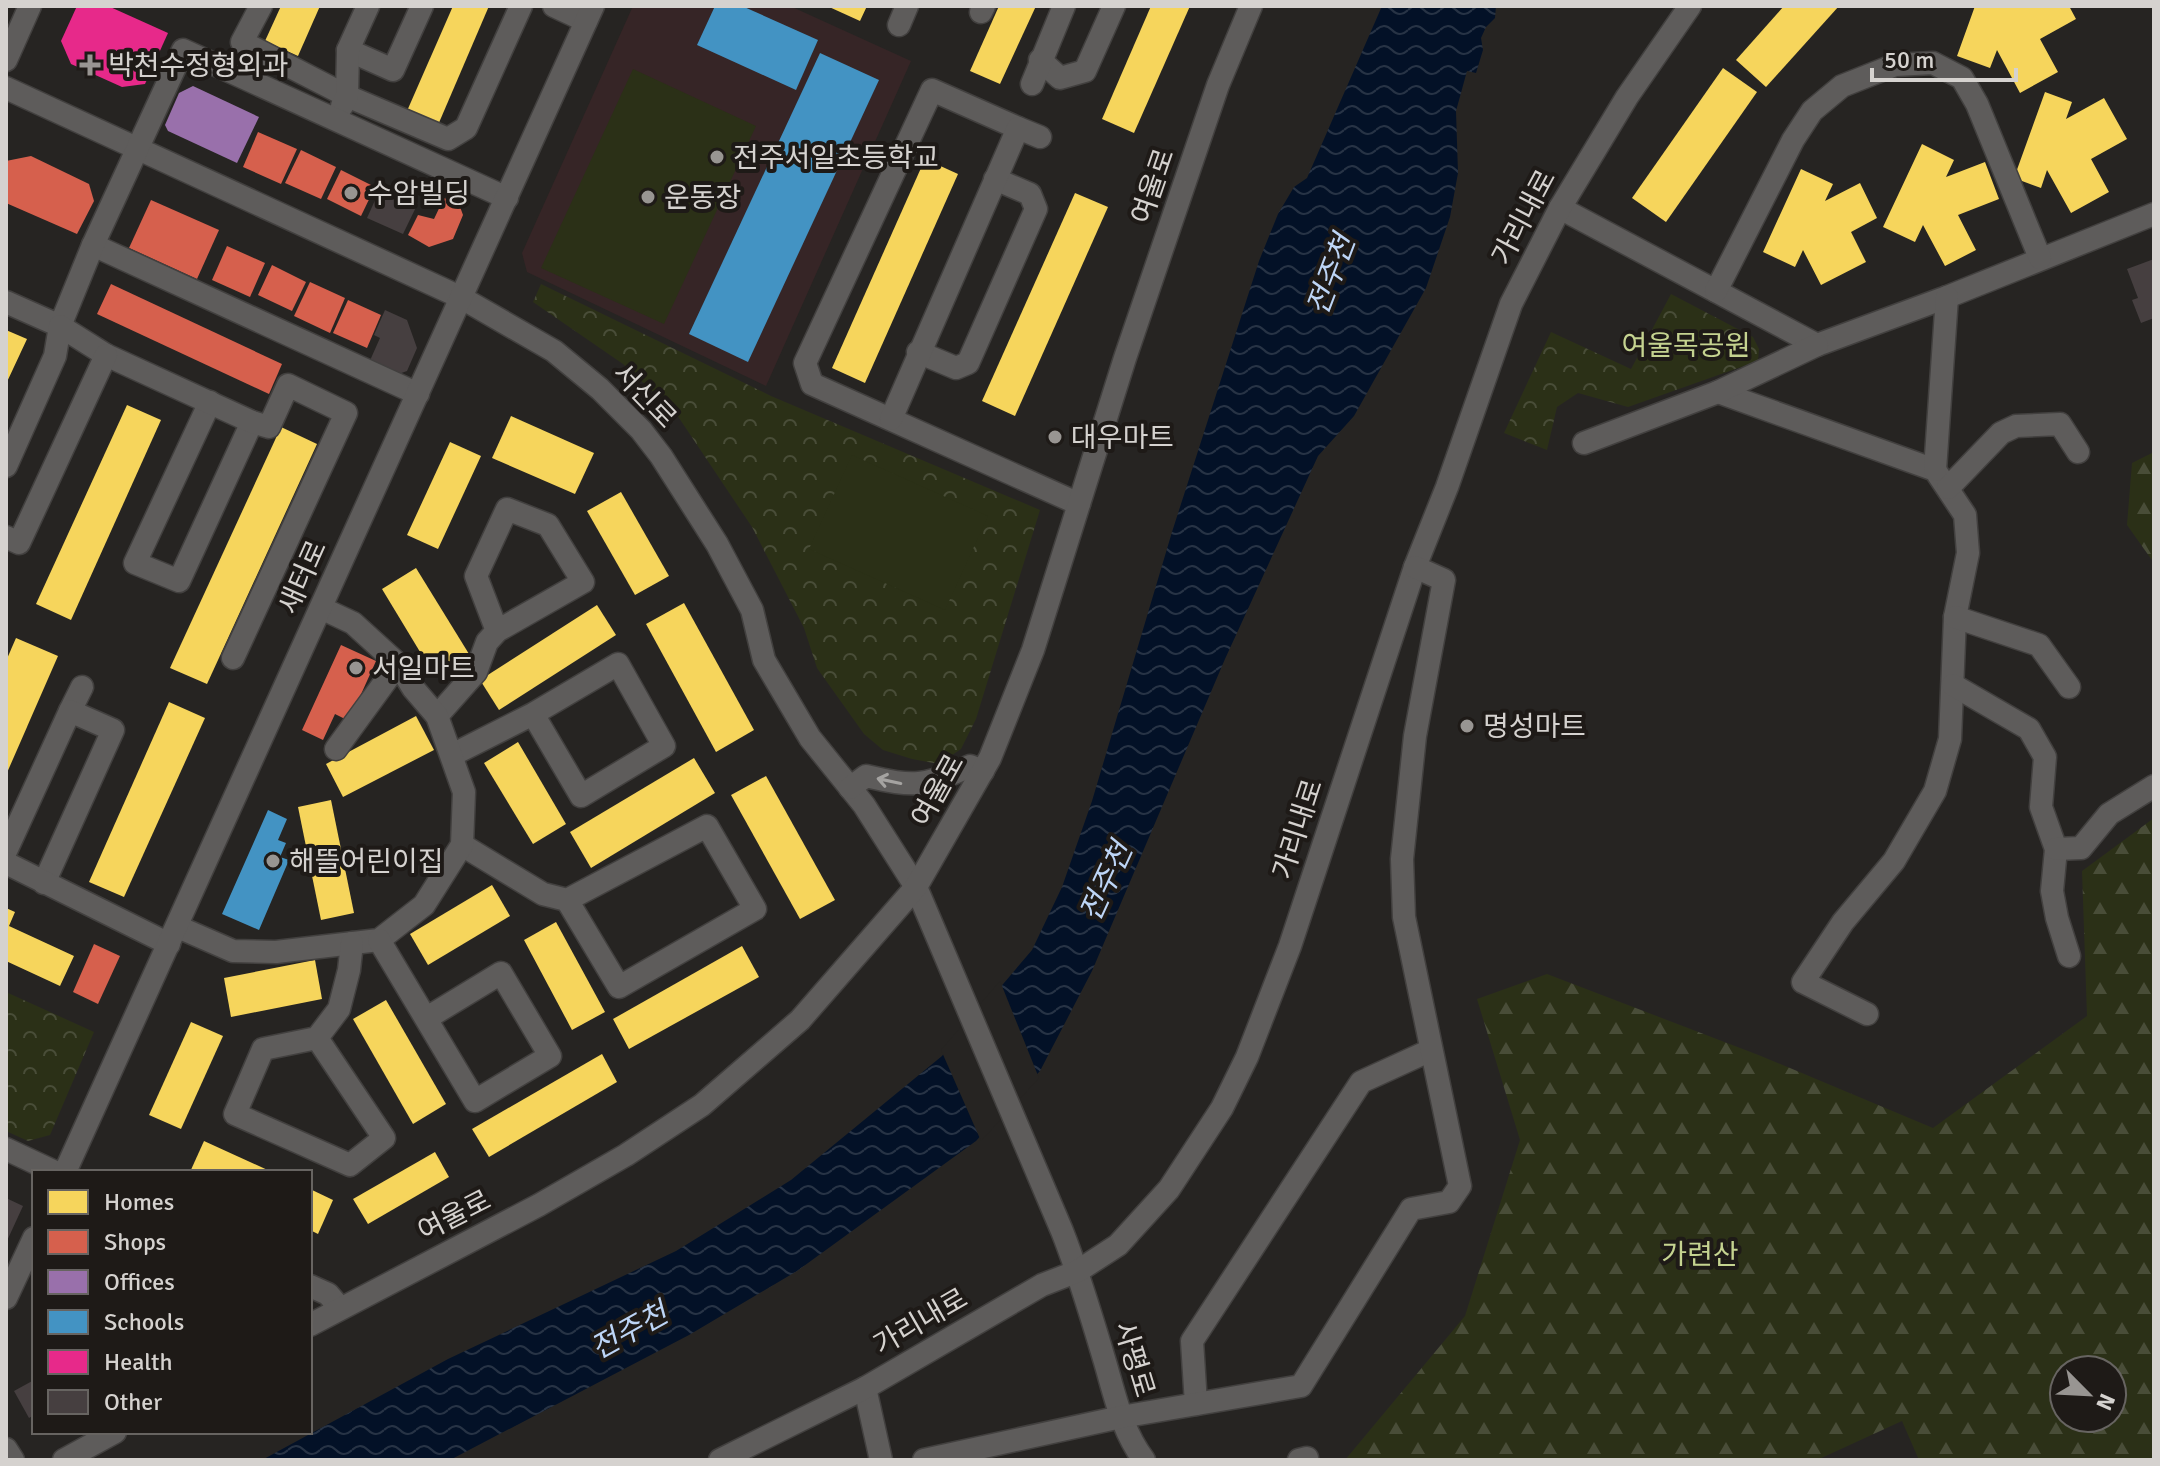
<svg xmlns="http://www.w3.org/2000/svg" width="2160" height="1466" viewBox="0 0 2160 1466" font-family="Signika,'Noto Sans KR',sans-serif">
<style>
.education{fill:#362526}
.forest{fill:url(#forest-firs);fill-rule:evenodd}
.park{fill:url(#park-crowns)}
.garden{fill:#2b3017}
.water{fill:url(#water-waves)}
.pier{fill:#262422}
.homes{fill:#f6d55c}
.shops{fill:#d6604d}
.offices{fill:#9970ab}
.schools{fill:#4393c3}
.health{fill:#e7298a}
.building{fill:#463f40}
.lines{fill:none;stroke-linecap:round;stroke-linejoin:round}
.minor-casing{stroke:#42403f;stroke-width:25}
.minor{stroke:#5e5c5b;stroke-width:22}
.oneway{stroke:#a5a3a1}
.poi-dot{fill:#989592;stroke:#1e1a17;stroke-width:3}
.labels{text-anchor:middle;stroke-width:8;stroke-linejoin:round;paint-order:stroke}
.poi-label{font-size:28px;fill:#d5d2cf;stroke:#1e1a17;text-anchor:start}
.street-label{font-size:28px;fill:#d5d2cf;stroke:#1e1a17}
.park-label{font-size:28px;fill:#c5d390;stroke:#1e1a17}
.water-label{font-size:30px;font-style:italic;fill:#bdd5f6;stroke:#1e1a17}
</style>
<defs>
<pattern id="forest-firs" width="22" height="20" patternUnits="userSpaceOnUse" patternTransform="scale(2)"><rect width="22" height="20" fill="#2b3017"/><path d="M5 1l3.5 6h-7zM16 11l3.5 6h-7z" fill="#494d38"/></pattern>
<pattern id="park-crowns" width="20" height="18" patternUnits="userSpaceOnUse" patternTransform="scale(2)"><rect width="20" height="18" fill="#2b3017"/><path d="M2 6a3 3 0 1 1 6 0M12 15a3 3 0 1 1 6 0" fill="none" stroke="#494d38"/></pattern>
<pattern id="water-waves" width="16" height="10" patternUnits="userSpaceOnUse" patternTransform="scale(2)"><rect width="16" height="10" fill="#031127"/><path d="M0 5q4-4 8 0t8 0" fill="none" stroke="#273345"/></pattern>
</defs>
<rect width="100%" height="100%" fill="#262422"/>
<polygon class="education" points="633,6 790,6 911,61 766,386 527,272 522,253"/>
<g class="forest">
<polygon points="2154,452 2154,563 2127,525 2132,463"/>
<path d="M2154 818V1460H1919L1902 1421 1817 1460H1345L1465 1316 1520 1140 1477 999 1547 974 1761 1056 1933 1128 2087 1016 2082 871ZM2064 1370H2112V1418H2064Z"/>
</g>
<g class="park">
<polygon points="541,284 771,396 1040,510 976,719 961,749 939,764 912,759 883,750 864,734 817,668 804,628 752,527 675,412 623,364 533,302"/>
<polygon points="1671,294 1753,337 1759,349 1758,361 1628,407 1578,393 1557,407 1547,450 1504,433 1551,332 1631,369"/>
<polygon points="6,992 94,1032 50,1135 28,1141 6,1131"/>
</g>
<g class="garden">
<polygon points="633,69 756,126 664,324 541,268"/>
<polygon points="852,455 988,516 945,610 809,549"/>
</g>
<polygon class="water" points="1382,6 1496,6 1495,18 1486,27 1481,38 1483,50 1476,73 1467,71 1456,111 1458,173 1450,217 1426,288 1354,416 1318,456 1225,659 1092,971 1040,1071 976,1141 797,1271 689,1335 450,1460 262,1460 448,1359 676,1251 791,1180 942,1056 1032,950 1062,887 1092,801 1172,532 1259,261 1278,214 1294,187 1307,178"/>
<polygon class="pier" points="1000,981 1039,1078 981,1141 941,1050"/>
<g class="homes">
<polygon points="281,6 320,6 298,56 265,41"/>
<polygon points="453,6 489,6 438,125 407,111"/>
<polygon points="827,6 867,6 860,21"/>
<polygon points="999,6 1036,6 1000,84 970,71"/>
<polygon points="1151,6 1190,6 1134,133 1102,119"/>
<polygon points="1784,6 1839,6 1766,87 1736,60"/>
<polygon points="1975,6 2069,6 2076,19 2040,39 2058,72 2020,93 1997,50 1990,68 1957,56"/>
<polygon points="1723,68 1757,92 1666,222 1632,198"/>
<polygon points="2045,92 2072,102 2066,119 2104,98 2127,139 2091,159 2109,192 2071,213 2047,170 2041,188 2014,178"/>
<polygon points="1922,144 1954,160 1946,177 1985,162 1999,199 1958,215 1976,250 1945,266 1923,225 1915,242 1883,227"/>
<polygon points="925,159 958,174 865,383 832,368"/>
<polygon points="1801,169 1833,184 1825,201 1860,183 1877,218 1851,232 1866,262 1821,285 1803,250 1795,267 1763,252"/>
<polygon points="1075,193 1108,207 1015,416 982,401"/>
<polygon points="6,330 27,339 6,384"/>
<polygon points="127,405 161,420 71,620 36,604"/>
<polygon points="511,416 594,453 575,494 492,458"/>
<polygon points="281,427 317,444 207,684 170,668"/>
<polygon points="450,442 481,456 438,549 407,535"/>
<polygon points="621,492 669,576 635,595 587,511"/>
<polygon points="416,568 469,654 434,675 382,589"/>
<polygon points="684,603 754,730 716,752 646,624"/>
<polygon points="597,605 616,635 499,710 480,680"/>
<polygon points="16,638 58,656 6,775 6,661"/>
<polygon points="169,702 205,718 124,897 89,882"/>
<polygon points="416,716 434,750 343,797 326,764"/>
<polygon points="518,742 566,824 533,844 484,763"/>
<polygon points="694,758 715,793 591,868 570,832"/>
<polygon points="766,776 835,900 800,919 731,795"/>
<polygon points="331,800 354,913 321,920 298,807"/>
<polygon points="492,885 510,916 428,965 410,934"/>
<polygon points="6,908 15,912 9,926 74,956 60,986 6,961"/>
<polygon points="556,922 605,1012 572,1030 524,940"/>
<polygon points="742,946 759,977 629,1049 613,1019"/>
<polygon points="315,960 322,999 231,1017 224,978"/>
<polygon points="386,1000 446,1104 413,1124 353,1019"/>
<polygon points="191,1022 223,1036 181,1129 149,1115"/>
<polygon points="602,1054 617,1082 489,1157 472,1129"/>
<polygon points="204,1141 272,1172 190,1172"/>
<polygon points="435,1152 449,1177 368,1224 353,1199"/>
<polygon points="310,1189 333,1200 318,1234 310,1230"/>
</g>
<g class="shops">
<polygon points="258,132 297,149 281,184 243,167"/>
<polygon points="301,150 336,167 321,199 285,183"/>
<polygon points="31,156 89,184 94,201 77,234 6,203 6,161"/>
<polygon points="341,170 375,187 361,216 327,199"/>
<polygon points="444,198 459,204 463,215 453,239 429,247 408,235 418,215 434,219"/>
<polygon points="151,200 219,230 197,279 129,248"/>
<polygon points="227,246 265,263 250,297 212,280"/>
<polygon points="272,265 306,282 292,311 258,295"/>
<polygon points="310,282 345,298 330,333 294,316"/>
<polygon points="111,284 282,364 269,394 97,314"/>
<polygon points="348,300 381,315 367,348 333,333"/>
<polygon points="341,645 376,661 349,721 335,714 323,740 302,730"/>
<polygon points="94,944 120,956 98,1004 73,992"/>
</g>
<polygon class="offices" points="193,86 259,117 237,163 168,131 165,125 179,93"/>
<g class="schools">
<polygon points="715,6 742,6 818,40 796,90 697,45"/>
<polygon points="820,53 879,80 748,362 689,334"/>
<polygon points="268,810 287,819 278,840 286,843 280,857 289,860 259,930 222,914"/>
</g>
<polygon class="health" points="77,6 108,6 168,33 145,84 122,87 71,64 61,41"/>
<g class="building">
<polygon points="381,187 418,203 403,234 367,218"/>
<polygon points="2154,259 2154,318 2141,323 2132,300 2138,298 2127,269"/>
<polygon points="385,310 407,320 417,348 407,371 393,376 368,365 380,338 374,335"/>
<polygon points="6,1198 23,1206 6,1243"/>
<polygon points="34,1380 34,1415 29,1418 14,1391"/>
</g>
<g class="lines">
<g class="minor-casing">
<g id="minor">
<polyline points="261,6 242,42 347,96 448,139 466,128 521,6"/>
<polyline points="554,6 586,21"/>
<polyline points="981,12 984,6"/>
<polyline points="899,25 907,6"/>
<polyline points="348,50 393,70 422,6"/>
<polyline points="6,60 30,6"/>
<polyline points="1040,60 1060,78 1085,71 1114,6"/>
<polyline points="1032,84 1064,6"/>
<path d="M6 88 460 297 554 351 600 389 641 430 661 456 717 544 752 610 764 660 810 738 864 805 916 887 1062 1231C1079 1274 1092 1318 1105 1362 1115 1396 1122 1431 1144 1460"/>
<polyline points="342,106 347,96 348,50 368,6"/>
<polyline points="1018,128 932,90 805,363 812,384 1079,504"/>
<polyline points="1560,208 1817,345 1947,297 2154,214"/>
<polyline points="93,245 418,394"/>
<polyline points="1716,291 1793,140 1812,111 1842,86 1895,65 1933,63 1962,78 1977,104 2040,258"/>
<polyline points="6,302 60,326 93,245 183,50 507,198"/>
<polyline points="918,352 956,368 968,363 1036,209 1030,194 995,179"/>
<polyline points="1718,392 1935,470 1965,515 1968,553 1955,617 1950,739 1935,791 1894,861 1843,922 1803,982 1867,1014"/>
<polyline points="210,402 135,563 179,581 252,422"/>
<polyline points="891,419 1018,128 1040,137"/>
<polyline points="1584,443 1718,392 1817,345"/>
<polyline points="6,466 55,356 60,326 106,355 252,422 269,427 288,385 346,413 233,658"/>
<polyline points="1935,470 1947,297"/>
<polyline points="1948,488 2001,433 2016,426 2060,424 2078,452"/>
<polyline points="6,537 19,543 106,355"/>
<polyline points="1955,617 2039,645 2069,687"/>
<polyline points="1953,685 2029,729 2045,757 2041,807 2056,849 2052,891 2057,918 2069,956"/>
<polyline points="70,711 82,687"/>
<polyline points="437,716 476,672 487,642 497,631 583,582 548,525 507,509 476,576 497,631"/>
<polyline points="336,749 398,664"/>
<polyline points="452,755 533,714 618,664 664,746 581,796 533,714"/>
<path d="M850 788 866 776C914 787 924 787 970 766L983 771"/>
<polyline points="462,845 543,894 567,900 619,987 755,909 707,826 567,900"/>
<polyline points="2056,849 2081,848 2109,814 2154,786"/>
<polyline points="6,851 70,711 113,730 44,883"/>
<polyline points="6,863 169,944"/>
<polyline points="178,927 233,951 276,952 379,940 424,905 462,845 464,792 437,716 413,688 398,664 353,623 321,608"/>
<polyline points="379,940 475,1101 550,1056 501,973 427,1018"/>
<polyline points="317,1038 263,1049 235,1114 350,1165 384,1138 317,1038 339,1009 349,970 352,943"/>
<polyline points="6,1149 55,1172"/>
<polyline points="65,1172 593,6"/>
<polyline points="310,1286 328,1294 340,1308"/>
<polyline points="6,1298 34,1238"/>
<polyline points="310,1325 539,1205 626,1155 702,1105 800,1020 916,887 990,758 1033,650 1125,358 1218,85 1251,6"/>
<polyline points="865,1388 881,1460"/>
<polyline points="1196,1404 1192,1341 1361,1082 1431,1050"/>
<polyline points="6,1449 13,1460"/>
<polyline points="64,1460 115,1432"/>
<polyline points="720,1460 865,1388 1042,1285 1078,1271 1118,1245 1169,1189 1222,1108 1247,1057 1290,946 1415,567 1447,487 1511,304 1560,208 1627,97 1690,6"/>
<polyline points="924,1460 1121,1417 1301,1386 1411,1209 1449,1202 1460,1186 1404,917 1402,859 1415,736 1444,580 1415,567"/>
<polyline points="1299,1460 1307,1458"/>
</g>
</g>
<use href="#minor" class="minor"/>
</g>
<defs><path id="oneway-shaft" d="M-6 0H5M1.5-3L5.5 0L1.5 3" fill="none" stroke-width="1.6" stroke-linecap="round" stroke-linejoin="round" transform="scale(2)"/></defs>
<use class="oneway" href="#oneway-shaft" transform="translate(889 781) rotate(-168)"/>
<g class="poi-dot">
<path d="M86 53h8v8h8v8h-8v8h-8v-8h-8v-8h8z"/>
<circle cx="717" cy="157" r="8"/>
<circle cx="351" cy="193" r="8"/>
<circle cx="648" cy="197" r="8"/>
<circle cx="1055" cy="437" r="8"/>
<circle cx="356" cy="668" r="8"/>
<circle cx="1467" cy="726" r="8"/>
<circle cx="273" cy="861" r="8"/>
</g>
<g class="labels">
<g class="poi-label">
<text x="108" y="75">박천수정형외과</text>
<text x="733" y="167">전주서일초등학교</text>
<text x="367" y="203">수암빌딩</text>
<text x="664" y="207">운동장</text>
<text x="1071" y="447">대우마트</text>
<text x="372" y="678">서일마트</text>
<text x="1483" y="736">명성마트</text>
<text x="289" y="871">해뜰어린이집</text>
</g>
<g class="street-label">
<text transform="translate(1152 186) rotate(-71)" y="10">여울로</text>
<text transform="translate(1523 217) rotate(-62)" y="10">가리내로</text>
<text transform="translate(645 395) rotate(46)" y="10">서신로</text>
<text transform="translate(302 577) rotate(-66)" y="10">새터로</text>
<text transform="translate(937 790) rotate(-61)" y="10">여울로</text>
<text transform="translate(1297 829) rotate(-72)" y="10">가리내로</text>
<text transform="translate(454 1215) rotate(-27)" y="10">여울로</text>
<text transform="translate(920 1321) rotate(-30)" y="10">가리내로</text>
<text transform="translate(1135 1359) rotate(73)" y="10">사평로</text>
</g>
<g class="park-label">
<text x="1686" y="355">여울목공원</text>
<text x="1700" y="1264">가련산</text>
</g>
<g class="water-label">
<text transform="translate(1331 275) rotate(-69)" y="10">전주천</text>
<text transform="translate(1106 882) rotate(-65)" y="10">전주천</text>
<text transform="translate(629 1331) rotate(-29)" y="10">전주천</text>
</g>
</g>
<rect width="2160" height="1466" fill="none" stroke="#d5d2cf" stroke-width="16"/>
<rect x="32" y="1170" width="280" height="264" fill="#1e1a17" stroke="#676461" stroke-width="2"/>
<rect x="48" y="1190" width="40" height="24" fill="#f6d55c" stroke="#676461" stroke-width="2"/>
<text x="104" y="1210" font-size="24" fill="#d5d2cf">Homes</text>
<rect x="48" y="1230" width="40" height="24" fill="#d6604d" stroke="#676461" stroke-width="2"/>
<text x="104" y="1250" font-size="24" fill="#d5d2cf">Shops</text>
<rect x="48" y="1270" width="40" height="24" fill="#9970ab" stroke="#676461" stroke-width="2"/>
<text x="104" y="1290" font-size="24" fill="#d5d2cf">Offices</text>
<rect x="48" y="1310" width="40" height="24" fill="#4393c3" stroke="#676461" stroke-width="2"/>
<text x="104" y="1330" font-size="24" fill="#d5d2cf">Schools</text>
<rect x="48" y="1350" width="40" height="24" fill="#e7298a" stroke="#676461" stroke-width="2"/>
<text x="104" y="1370" font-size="24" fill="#d5d2cf">Health</text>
<rect x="48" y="1390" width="40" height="24" fill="#463f40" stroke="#676461" stroke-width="2"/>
<text x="104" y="1410" font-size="24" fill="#d5d2cf">Other</text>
<g transform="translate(2088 1394) rotate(114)"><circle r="38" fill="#1e1a17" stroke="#676461" stroke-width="2"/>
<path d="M0-6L14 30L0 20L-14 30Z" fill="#989592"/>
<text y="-12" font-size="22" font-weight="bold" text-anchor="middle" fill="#d5d2cf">N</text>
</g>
<path d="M1872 68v12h144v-12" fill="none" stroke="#d5d2cf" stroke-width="4"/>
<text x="1884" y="68" font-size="24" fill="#d5d2cf" stroke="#1e1a17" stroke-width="6" paint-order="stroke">50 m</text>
</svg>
